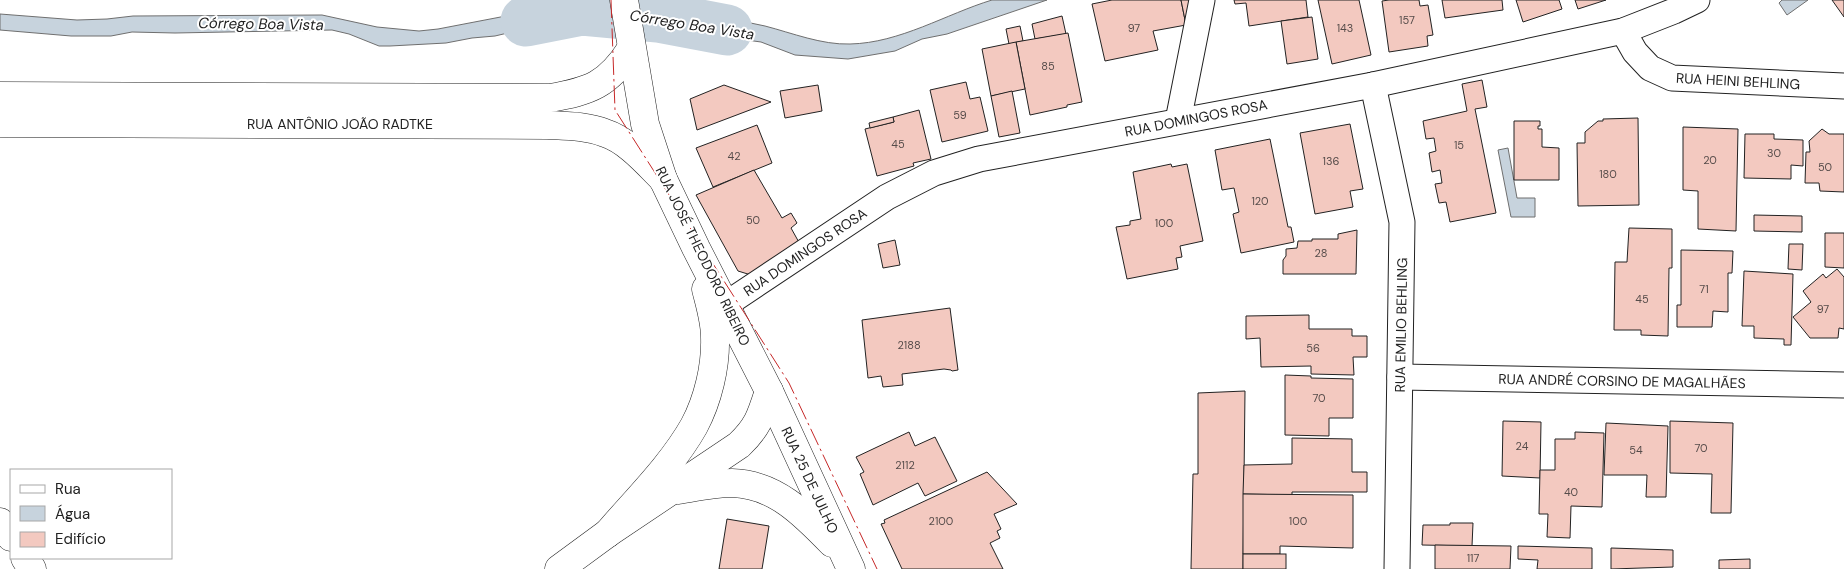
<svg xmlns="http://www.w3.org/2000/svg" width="1844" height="569" viewBox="0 0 1844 569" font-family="'DM Sans',sans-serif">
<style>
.water{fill:#c7d3dd;stroke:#6f6f6f}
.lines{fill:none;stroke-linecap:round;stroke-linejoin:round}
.river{stroke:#c7d3dd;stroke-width:51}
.building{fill:#f3c9c0;stroke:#222}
.minor-casing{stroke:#222;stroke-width:27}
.tertiary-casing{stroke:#222;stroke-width:29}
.secondary-casing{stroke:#222;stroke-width:29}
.minor{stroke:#fff;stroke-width:25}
.tertiary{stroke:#fff;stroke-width:28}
.secondary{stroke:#fff;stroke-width:28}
.power{stroke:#c62828;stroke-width:1;stroke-dasharray:18 4 2.5 4;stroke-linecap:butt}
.labels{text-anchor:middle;stroke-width:4;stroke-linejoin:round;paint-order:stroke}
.number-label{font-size:11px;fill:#564c4a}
.street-label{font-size:14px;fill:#222;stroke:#fff}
.water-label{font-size:15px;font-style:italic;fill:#222;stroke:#fff}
</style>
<rect width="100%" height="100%" fill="#fff"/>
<g class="water">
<path d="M992 0H1047L947 34 922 39 895 51 848 59 795 55 761 42 659 28 656 8C692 14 729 18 765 26 792 33 822 45 850 44 900 43 946 14 992 0Z"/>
<polygon points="1782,0 1808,0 1787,15 1779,3"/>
<polygon points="593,3 595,20 558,21 495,36 472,38 446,43 390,46 379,46 349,34 332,30 175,33 132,32 111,36 71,36 0,30 0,14 77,20 107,19 133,16 322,15 377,27 419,31 438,29 558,6"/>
<polygon points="1508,148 1517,198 1535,198 1535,217 1511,217 1498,150"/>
</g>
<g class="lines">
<polyline class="river" points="526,21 582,10 658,17 727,30"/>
</g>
<g class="building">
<polygon points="1112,0 1181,0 1186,25 1153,31 1158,50 1105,61 1092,4"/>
<polygon points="1181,0 1191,0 1186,25"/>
<polygon points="1234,0 1306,0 1308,17 1249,26 1246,3 1235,4"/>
<polygon points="1318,0 1359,0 1371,55 1332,64"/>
<polygon points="1389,0 1419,0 1420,6 1428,5 1433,35 1427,36 1428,46 1389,52 1382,1"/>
<polygon points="1442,0 1502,0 1503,10 1445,18"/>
<polygon points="1516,0 1559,0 1562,9 1523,22"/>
<polygon points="1575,0 1606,0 1578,9"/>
<polygon points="1832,0 1844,0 1844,17"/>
<polygon points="1062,16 1066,34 1035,39 1032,24"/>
<polygon points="1312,17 1318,59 1287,64 1281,21"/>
<polygon points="1020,26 1023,41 1009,44 1006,29"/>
<polygon points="1068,33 1082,102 1067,105 1067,107 1030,115 1016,42"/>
<polygon points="1016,42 1025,89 991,96 982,49"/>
<polygon points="1482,80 1487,107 1475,109 1496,213 1450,222 1446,202 1439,203 1435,184 1442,183 1440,170 1432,172 1429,153 1436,151 1434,138 1426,139 1423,121 1467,111 1462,84"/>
<polygon points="966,82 970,99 980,97 988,131 942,142 930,90"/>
<polygon points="724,85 771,102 697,130 690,99"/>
<polygon points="818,85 822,111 785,118 780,91"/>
<polygon points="1012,91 1020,133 999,137 991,96"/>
<polygon points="919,110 931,159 913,163 914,166 877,176 865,129 894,122 893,117"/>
<polygon points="893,117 894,122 870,128 869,123"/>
<polygon points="1638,118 1639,205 1578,206 1577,143 1585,143 1585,132 1598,121 1603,121 1603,119"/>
<polygon points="1514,121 1540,121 1540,126 1538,126 1538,129 1542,129 1542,147 1559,148 1559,180 1514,180"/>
<polygon points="1350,124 1363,189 1350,191 1353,207 1315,214 1300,133"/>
<polygon points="757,125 772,163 713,187 696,148"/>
<polygon points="1683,127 1738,129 1736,231 1698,229 1698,191 1683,190"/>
<polygon points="1822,129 1829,134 1844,134 1844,192 1820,191 1819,183 1805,183 1806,152 1810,152 1809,141"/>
<polygon points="1745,134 1774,134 1774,139 1803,140 1803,166 1791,165 1791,179 1744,178"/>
<polygon points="1270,139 1288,227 1291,227 1294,242 1241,253 1233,214 1239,212 1234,188 1222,190 1215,150"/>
<polygon points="1171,164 1172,167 1187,164 1203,241 1180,246 1182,257 1176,258 1178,269 1127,279 1116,227 1130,225 1130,221 1141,219 1133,172"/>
<polygon points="754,170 782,218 791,213 797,223 791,228 801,246 751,275 738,271 696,195"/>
<polygon points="1754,215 1802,216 1802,232 1754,231"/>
<polygon points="1629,228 1672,229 1672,268 1669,268 1668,336 1641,335 1641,330 1614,330 1615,262 1627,262"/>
<polygon points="1357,230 1356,274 1283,274 1283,260 1286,256 1286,249 1297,248 1298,241 1312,241 1312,239 1338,239 1338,234"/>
<polygon points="1825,233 1844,233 1844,268 1825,267"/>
<polygon points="895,240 900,265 883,268 878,244"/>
<polygon points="1789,244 1803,244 1802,270 1788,269"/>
<polygon points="1681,250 1733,251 1732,273 1728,273 1728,312 1713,311 1712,327 1677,327 1677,305 1681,305"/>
<polygon points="1837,269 1844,277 1844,329 1839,328 1838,338 1810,338 1793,317 1811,302 1803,291 1823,274 1826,278"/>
<polygon points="1744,271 1793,274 1791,345 1784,345 1784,339 1754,338 1754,326 1742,326"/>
<polygon points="950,308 958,370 952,371 951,370 944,369 902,374 903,385 883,387 881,376 868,378 862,320"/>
<polygon points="1309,315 1309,329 1352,329 1352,336 1367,336 1367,357 1353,357 1354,375 1311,374 1311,366 1261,367 1260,338 1246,339 1246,316"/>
<polygon points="1285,375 1311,376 1311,378 1353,379 1353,418 1329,418 1329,436 1285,435"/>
<polygon points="1245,391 1243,569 1191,569 1193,474 1198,474 1198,393"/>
<polygon points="1503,421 1541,422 1540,478 1502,476"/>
<polygon points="1670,421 1733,423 1731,513 1711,513 1712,474 1670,473"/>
<polygon points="1606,423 1668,426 1666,497 1646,497 1647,475 1604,475"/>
<polygon points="909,432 915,446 935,437 957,481 925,496 918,483 873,505 860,474 864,472 856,457"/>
<polygon points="1575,432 1604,433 1602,507 1571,506 1570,538 1547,537 1548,514 1539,514 1540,470 1555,470 1555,439 1575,439"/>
<polygon points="1292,438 1352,439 1352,472 1367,472 1367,492 1292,492 1292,495 1243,494 1244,465 1292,464"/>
<polygon points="987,472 1017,504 994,514 1001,529 997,531 1000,538 990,543 1003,569 902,569 881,524 885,523 884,520"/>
<polygon points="1243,494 1353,495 1353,548 1280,546 1280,554 1243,554"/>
<polygon points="727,519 769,526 762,569 719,569"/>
<polygon points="1450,523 1473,523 1472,546 1422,545 1423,525 1450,525"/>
<polygon points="1435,545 1511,546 1510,569 1435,569"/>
<polygon points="1518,546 1592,548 1592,569 1537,569 1538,560 1518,559"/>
<polygon points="1611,548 1673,550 1673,567 1611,569"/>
<rect x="1243" y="554" width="43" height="15"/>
<polygon points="1750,559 1750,569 1719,569 1719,560"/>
</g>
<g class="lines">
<g class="minor-casing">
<g id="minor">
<polyline points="1623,31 1635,52 1650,68 1672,78 1844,86"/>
<polyline points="1373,85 1402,222 1397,569"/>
<polyline points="1178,121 1202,0"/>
<polyline points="725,305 887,197 934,173 979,159 1373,85 1623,31 1674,11 1697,0"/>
<polyline points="1400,377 1844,385"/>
</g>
</g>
<g class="tertiary-casing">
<g id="tertiary">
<path d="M0 96 550 98C590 91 608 85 631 49"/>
<path d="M0 123 548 125C567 126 587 126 605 133 627 140 646 162 663 179"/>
</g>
</g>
<g class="secondary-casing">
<g id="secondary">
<polyline points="624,0 645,124 663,179 696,248 769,391 851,569"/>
<path d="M678 490C696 487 714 483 732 483 775 484 804 514 832 543"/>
<polyline points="0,522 11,537"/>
<path d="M608 533C637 499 672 465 694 426 708 400 716 366 715 337 715 321 710 305 706 289"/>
<polyline points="25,558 32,569"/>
<path d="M559 569 608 533 739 445C758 427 761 416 769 391"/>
</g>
</g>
<use href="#minor" class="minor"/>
<use href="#tertiary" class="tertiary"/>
<use href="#secondary" class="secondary"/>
<polyline class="power" points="611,0 615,110 789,383 877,569"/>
</g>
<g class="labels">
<g class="number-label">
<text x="1407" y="24">157</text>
<text x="1134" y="32">97</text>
<text x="1345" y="32">143</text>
<text x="1048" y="70">85</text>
<text x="960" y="119">59</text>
<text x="898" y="148">45</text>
<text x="1459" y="149">15</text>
<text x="1774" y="157">30</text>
<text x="734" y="160">42</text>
<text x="1710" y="164">20</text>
<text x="1331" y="165">136</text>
<text x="1825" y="171">50</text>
<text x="1608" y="178">180</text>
<text x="1260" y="205">120</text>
<text x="753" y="224">50</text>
<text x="1164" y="227">100</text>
<text x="1321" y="257">28</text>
<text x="1704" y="293">71</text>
<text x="1642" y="303">45</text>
<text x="1823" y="313">97</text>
<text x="909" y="349">2188</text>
<text x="1313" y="352">56</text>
<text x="1319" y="402">70</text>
<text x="1522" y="450">24</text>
<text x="1701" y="452">70</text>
<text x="1636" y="454">54</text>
<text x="905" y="469">2112</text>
<text x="1571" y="496">40</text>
<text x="941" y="525">2100</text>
<text x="1298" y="525">100</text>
<text x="1473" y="562">117</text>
</g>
<g class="street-label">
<text transform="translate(1738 81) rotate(3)" y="5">RUA HEINI BEHLING</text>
<text transform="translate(1196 118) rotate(-11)" y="5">RUA DOMINGOS ROSA</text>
<text x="340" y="129">RUA ANTÔNIO JOÃO RADTKE</text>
<text transform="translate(805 252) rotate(-34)" y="5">RUA DOMINGOS ROSA</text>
<text transform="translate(703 256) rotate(64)" y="5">RUA JOSÉ THEODORO RIBEIRO</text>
<text transform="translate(1401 325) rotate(-89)" y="5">RUA EMILIO BEHLING</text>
<text transform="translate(1622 381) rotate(1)" y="5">RUA ANDRÉ CORSINO DE MAGALHÃES</text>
<text transform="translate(810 480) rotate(65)" y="5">RUA 25 DE JULHO</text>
</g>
<g class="water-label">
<text transform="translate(261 24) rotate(1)" y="5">Córrego Boa Vista</text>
<text transform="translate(692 25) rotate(9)" y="5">Córrego Boa Vista</text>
</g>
</g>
<rect x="10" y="469" width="162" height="90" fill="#ffffff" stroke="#a7a7a7"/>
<rect x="20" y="485" width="25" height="8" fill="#ffffff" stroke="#a7a7a7"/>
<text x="55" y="494" font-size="15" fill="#222222">Rua</text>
<rect x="20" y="506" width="25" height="15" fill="#c7d3dd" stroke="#a7a7a7"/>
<text x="55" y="519" font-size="15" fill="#222222">Água</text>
<rect x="20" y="532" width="25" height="15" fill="#f3c9c0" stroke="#a7a7a7"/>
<text x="55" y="544" font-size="15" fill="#222222">Edifício</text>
</svg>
